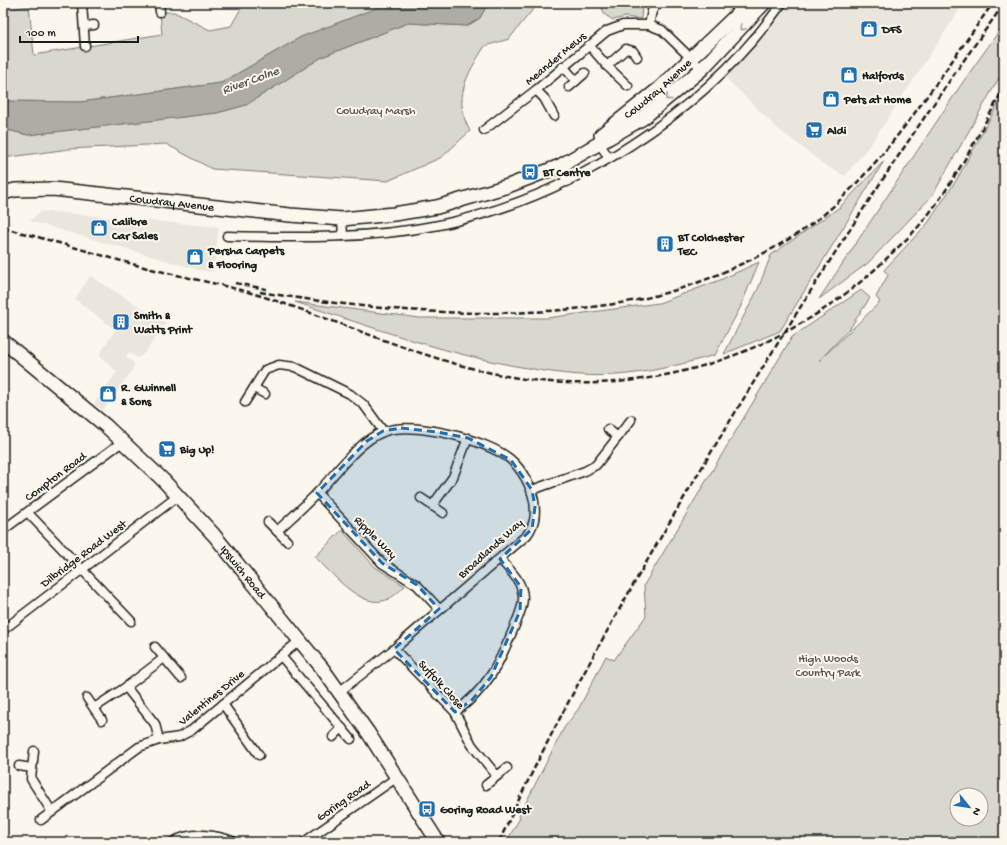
<svg xmlns="http://www.w3.org/2000/svg" width="1007" height="845" viewBox="0 0 1007 845" font-family="'Gochi Hand',sans-serif">
<style>
.built{fill:#eae6dc}
.green{fill:#dad7ce;stroke:#7b7a75;fill-rule:evenodd}
.water{fill:#afaca5;stroke:#74726e}
.lines{fill:none;stroke-linecap:round;stroke-linejoin:round}
.street-casing{stroke:#1c1c1c;stroke-width:11}
.primary-casing{stroke:#1c1c1c;stroke-width:16}
.street{stroke:#fbf7ec;stroke-width:8}
.primary{stroke:#fbf7ec;stroke-width:13}
.rail{stroke:#1c1c1c;stroke-width:2.5;stroke-dasharray:6 3;stroke-linecap:butt}
.oneway{stroke:#97948e}
.marked{fill:#1f6fb2;fill-opacity:0.2;stroke:#1f6fb2;stroke-width:3;stroke-dasharray:8 5;stroke-linejoin:round}
.labels{text-anchor:middle;stroke-width:4;stroke-linejoin:round;paint-order:stroke}
.poi-label{font-size:12px;font-weight:bold;fill:#1c1c1c;stroke:#fbf7ec;text-anchor:start}
.street-label{font-size:12px;fill:#1c1c1c;stroke:#fbf7ec}
.park-label{font-size:12px;fill:#555451;stroke:#fbf7ec}
.water-label{font-size:13px;font-style:italic;fill:#575653;stroke:#fbf7ec}
</style>
<rect width="100%" height="100%" fill="#fbf7ec"/>
<filter id="ink" filterUnits="userSpaceOnUse"><feTurbulence type="fractalNoise" baseFrequency=".025" numOctaves="2"/><feDisplacementMap in="SourceGraphic" scale="8" xChannelSelector="R" yChannelSelector="G"/><feConvolveMatrix kernelMatrix="1 2 1 2 8 2 1 2 1" color-interpolation-filters="sRGB"/></filter>
<g filter="url(#ink)">
<g class="built">
<polygon points="785,3 964,3 873,141 845,176 826,166 777,128 725,77"/>
<polygon points="41,211 219,227 213,272 199,270 30,221"/>
<polygon points="90,276 166,323 144,354 137,358 129,352 126,357 134,363 132,371 103,410 94,404 117,372 99,355 115,330 75,299"/>
</g>
<g class="green">
<polygon points="244,3 391,3 301,37 221,83 80,102 3,101 3,10 29,6 34,55 162,34 160,12 174,12 210,30 231,26"/>
<path d="M488 3H538L509 39 485 46C467 74 452 99 470 131L442 157 388 181 212 169 166 144 69 149 3 158V129L28 135 217 113 246 105 322 57 408 23 467 26 480 18Z"/>
<polygon points="601,3 639,3 642,7 641,19 625,17 613,20 604,14"/>
<polygon points="1004,24 1004,69 932,196 868,263 819,299 963,82"/>
<path d="M1004 93V842H511L509 837 520 818 519 816 564 728 579 708 606 656 614 660 646 616 644 585 792 337 861 290 870 298 850 328 818 362 880 302 876 297 888 275 884 270 928 223 957 179ZM957 795H981V819H957Z"/>
<polygon points="884,161 780,331 724,354 758,289 771,255 840,207"/>
<path d="M759 262 740 308 715 355C686 363 657 371 627 374 594 378 560 374 527 368 447 355 372 327 295 302L420 318H547L659 303 720 280Z"/>
<path d="M342 530 375 567 405 586C398 592 391 600 382 601 358 606 331 572 315 557Z"/>
</g>
<polygon class="water" points="389,3 488,3 480,18 467,26 408,23 322,57 246,105 217,113 28,135 3,129 3,101 80,102 221,83 301,37"/>
<g class="lines">
<g class="street-casing">
<g id="street">
<polyline points="82,3 85,46"/>
<polyline points="159,3 160,12"/>
<polyline points="649,25 652,11 658,3"/>
<polyline points="84,26 94,25"/>
<polyline points="589,45 607,66 628,86"/>
<polyline points="563,66 576,81"/>
<polyline points="607,66 626,49 633,51 637,57"/>
<polyline points="569,87 585,73"/>
<polyline points="536,90 544,98 554,116"/>
<polyline points="484,130 536,90 607,31 623,25 649,25 662,30 702,69"/>
<polyline points="599,144 609,157"/>
<polyline points="560,166 567,182"/>
<polyline points="342,219 343,236"/>
<path d="M227 236C297 238 369 239 439 225 571 198 704 113 782 3"/>
<polyline points="254,388 265,394"/>
<polyline points="245,402 265,370 279,365 295,367 350,394 364,405 383,431"/>
<polyline points="608,429 618,437"/>
<polyline points="532,490 585,471 596,465 631,420"/>
<polyline points="317,493 382,563 417,585 439,609"/>
<polyline points="421,498 443,513"/>
<polyline points="432,506 453,477 468,438"/>
<polyline points="30,515 131,621"/>
<polyline points="268,522 287,541"/>
<polyline points="3,530 122,442"/>
<path d="M277 531C291 518 306 505 319 491 336 473 360 440 383 432 412 420 487 440 510 459 522 469 531 486 534 501 536 514 535 524 527 535L394 649 339 692"/>
<polyline points="3,630 178,496"/>
<polyline points="155,647 181,678"/>
<polyline points="394,649 455,712 472,745 497,776"/>
<polyline points="281,656 351,739"/>
<polyline points="126,687 155,724 159,740"/>
<polyline points="87,698 102,720"/>
<polyline points="223,704 259,755"/>
<polyline points="94,708 126,687 164,658"/>
<path d="M455 712C487 689 498 666 513 630 517 620 523 609 523 598 523 582 510 570 500 559"/>
<polyline points="333,737 342,728"/>
<polyline points="34,751 31,779 52,812"/>
<polyline points="19,766 32,768"/>
<polyline points="486,785 507,768"/>
<polyline points="41,820 139,747 159,740 179,737 192,730 299,641"/>
<path d="M173 842C191 831 216 834 235 842"/>
<polyline points="304,842 396,778"/>
</g>
</g>
<g class="primary-casing">
<g id="primary">
<path id="s1" d="M601 135 660 88 749 3"/>
<path id="s2" d="M3 193 15 190 53 189 290 215 342 219 394 214 437 207 508 186 560 166 643 118 702 69 764 3"/>
<path id="s3" d="M3 341 106 426 163 480 214 535 322 668 369 734 438 842"/>
</g>
</g>
<use href="#street" class="street"/>
<use href="#primary" class="primary"/>
<g class="rail">
<path d="M3 228C48 239 92 253 136 265 173 275 211 282 248 292 336 318 421 361 512 377 651 402 797 351 895 250 905 241 915 231 923 221 956 181 979 133 1004 88"/>
<polyline points="235,283 266,289"/>
<path d="M260 292C363 309 469 319 573 309 600 306 628 303 654 296 683 289 712 278 739 265 778 248 816 225 846 194 902 138 946 68 993 3"/>
<path d="M499 842C557 715 627 594 698 474 794 314 894 156 1004 4"/>
</g>
</g>
<defs><path id="oneway-chevron" d="M-2-3.5L2.5 0L-2 3.5" fill="none" stroke-width="1.6" stroke-linecap="round" stroke-linejoin="round"/></defs>
<g class="oneway">
<use href="#oneway-chevron" transform="translate(742 28) rotate(133)"/>
<use href="#oneway-chevron" transform="translate(668 98) rotate(141)"/>
</g>
</g>
<path class="marked" d="M401 428 437 432 468 438 511 460 532 490 535 507 532 529 500 559 521 587 520 611 491 677 472 700 455 712 394 649 439 609 417 585 382 563 317 493 367 441 383 431Z"/>
<defs>
<g id="shop-square" transform="scale(0.9)"><rect x="-9" y="-9" width="18" height="18" rx="4" fill="#1f6fb2" stroke="#fbf7ec"/><path d="M-5-2.5h2.3a2.7 3.5 0 0 1 5.4 0H5L5.5 6h-11ZM-1.5-2.5h3a1.5 2.3 0 0 0-3 0Z" fill="#fff"/></g>
<g id="supermarket-square" transform="scale(0.9)"><rect x="-9" y="-9" width="18" height="18" rx="4" fill="#1f6fb2" stroke="#fbf7ec"/><path d="M-6-5.5h2.5l.6 2H6L4.5 2H-2.5L-4.4-4H-6ZM-1.5 3.2a1.3 1.3 0 1 0 .1 0ZM3 3.2a1.3 1.3 0 1 0 .1 0Z" fill="#fff"/></g>
<g id="bus-square" transform="scale(0.9)"><rect x="-9" y="-9" width="18" height="18" rx="4" fill="#1f6fb2" stroke="#fbf7ec"/><path d="M-5-6H5V4H4V6H2V4H-2V6H-4V4H-5ZM-3.5-4V0h7V-4ZM-3.5 1.2v1.5H-2V1.2ZM2 1.2v1.5H3.5V1.2Z" fill="#fff"/></g>
<g id="building-square" transform="scale(0.9)"><rect x="-9" y="-9" width="18" height="18" rx="4" fill="#1f6fb2" stroke="#fbf7ec"/><path d="M-4-6H4V6H1V3H-1V6H-4ZM-2.5-4.3h1.7v1.8h-1.7ZM.8-4.3h1.7v1.8H.8ZM-2.5-1h1.7V.8h-1.7ZM.8-1h1.7V.8H.8Z" fill="#fff"/></g>
</defs>
<g fill-rule="evenodd">
<use href="#shop-square" x="869" y="29"/>
<use href="#shop-square" x="849" y="75"/>
<use href="#shop-square" x="831" y="99"/>
<use href="#supermarket-square" x="814" y="130"/>
<use href="#bus-square" x="530" y="172"/>
<use href="#shop-square" x="99" y="228"/>
<use href="#building-square" x="665" y="244"/>
<use href="#shop-square" x="195" y="257"/>
<use href="#building-square" x="121" y="322"/>
<use href="#shop-square" x="108" y="394"/>
<use href="#supermarket-square" x="167" y="449"/>
<use href="#bus-square" x="427" y="809"/>
</g>
<g class="labels">
<g class="poi-label">
<text x="882" y="33">DFS</text>
<text x="862" y="79">Halfords</text>
<text x="844" y="103">Pets at Home</text>
<text x="827" y="134">Aldi</text>
<text x="543" y="176">BT Centre</text>
<text x="112" y="225">Calibre<tspan x="112" dy="14">Car Sales</tspan></text>
<text x="678" y="241">BT Colchester<tspan x="678" dy="14">TEC</tspan></text>
<text x="208" y="254">Persha Carpets<tspan x="208" dy="14">&amp; Flooring</tspan></text>
<text x="134" y="319">Smith &amp;<tspan x="134" dy="14">Watts Print</tspan></text>
<text x="121" y="391">R. Gwinnell<tspan x="121" dy="14">&amp; Sons</tspan></text>
<text x="180" y="453">Big Up!</text>
<text x="440" y="813">Goring Road West</text>
</g>
<g class="street-label">
<text transform="translate(555 58) rotate(-40)" y="4">Meander Mews</text>
<text dy="4" stroke="none"><textPath href="#s1" startOffset="73">Cowdray Avenue</textPath></text>
<text dy="4" stroke="none"><textPath href="#s2" startOffset="170">Cowdray Avenue</textPath></text>
<text transform="translate(55 476) rotate(-37)" y="4">Compton Road</text>
<text transform="translate(376 537) rotate(45)" y="4">Ripple Way</text>
<text transform="translate(490 548) rotate(-42)" y="4">Broadlands Way</text>
<text transform="translate(83 553) rotate(-37)" y="4">Dilbridge Road West</text>
<text dy="4" stroke="none"><textPath href="#s3" startOffset="334">Ipswich Road</textPath></text>
<text transform="translate(442 684) rotate(47)" y="4">Suffolk Close</text>
<text transform="translate(211 697) rotate(-39)" y="4">Valentines Drive</text>
<text transform="translate(343 800) rotate(-35)" y="4">Goring Road</text>
</g>
<g class="park-label">
<text x="376" y="114">Cowdray Marsh</text>
<text x="828" y="662">High Woods<tspan x="828" dy="14">Country Park</tspan></text>
</g>
<g class="water-label">
<text transform="translate(250 79) rotate(-20)" y="5">River Colne</text>
</g>
</g>
<rect width="1007" height="845" fill="none" stroke="#fbf7ec" stroke-width="16"/>
<rect x="8" y="8" width="991" height="829" fill="none" stroke="#1c1c1c" stroke-width="1.5" filter="url(#ink)"/>
<g transform="translate(969 807) rotate(120)"><circle r="19" fill="#fbf7ec" stroke="#a29f99"/>
<path d="M0-3L7 15L0 10L-7 15Z" fill="#1f6fb2"/>
<text y="-6" font-size="11" font-weight="bold" text-anchor="middle" fill="#1c1c1c">N</text>
</g>
<path d="M20 36v6h118v-6" fill="none" stroke="#1c1c1c" stroke-width="2"/>
<text x="26" y="36" font-size="12" fill="#1c1c1c" stroke="#fbf7ec" stroke-width="3" paint-order="stroke">100 m</text>
</svg>
